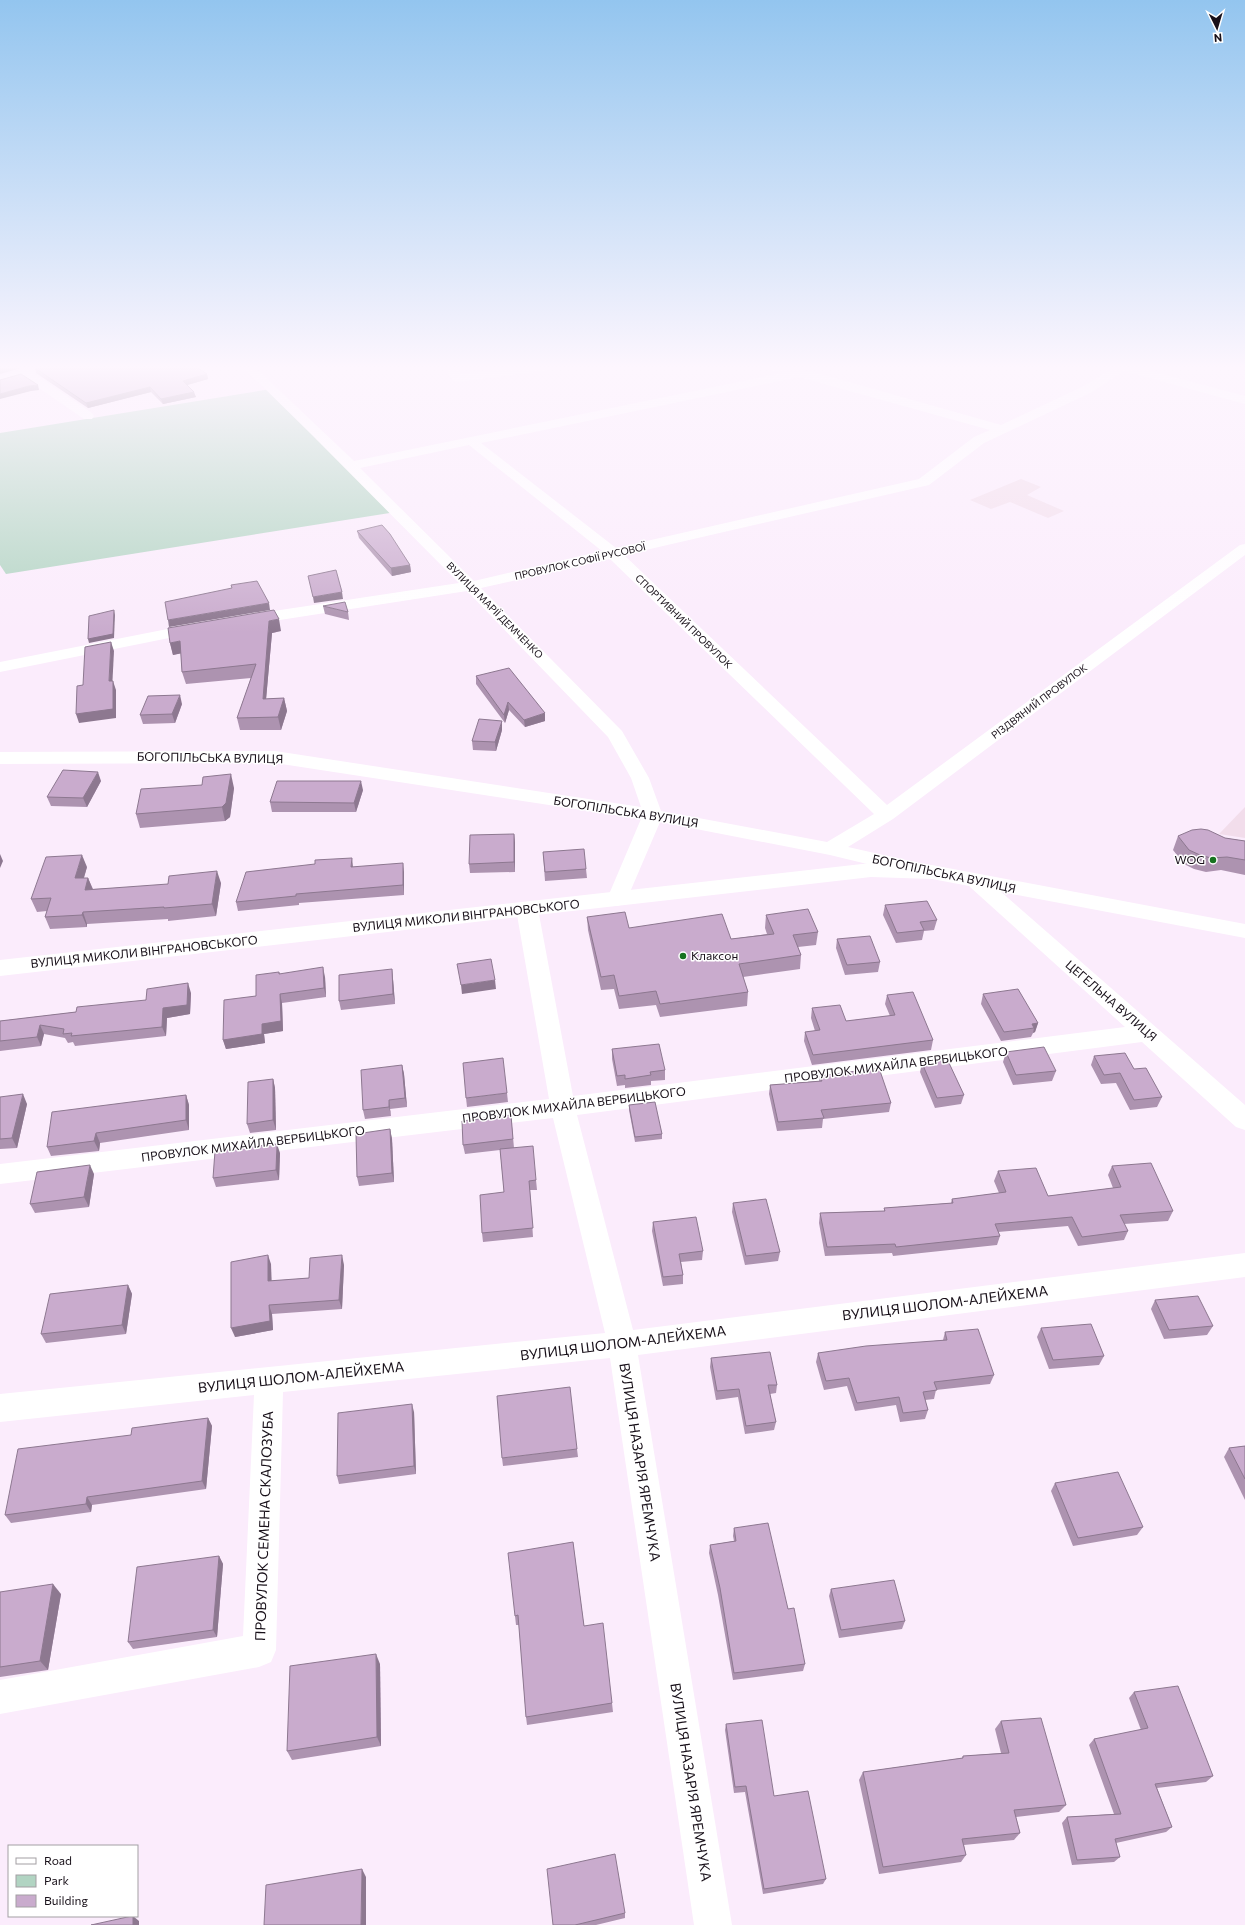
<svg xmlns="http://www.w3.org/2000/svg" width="1245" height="1925" viewBox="0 0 1245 1925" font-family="Commissioner,sans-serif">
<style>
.medical{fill:#f2ddeb}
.green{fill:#b1d4c2}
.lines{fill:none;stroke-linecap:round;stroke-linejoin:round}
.minor{fill:#fff;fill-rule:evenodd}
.major{fill:#fff;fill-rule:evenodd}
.wall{fill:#ad93b0}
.shaded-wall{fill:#8d7890}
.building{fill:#c9abcd;stroke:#8d7890}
.poi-dot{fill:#177320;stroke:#fff;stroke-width:1.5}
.labels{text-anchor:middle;stroke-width:3;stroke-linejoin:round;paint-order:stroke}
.far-street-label{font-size:10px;fill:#181019;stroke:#fff}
.street-label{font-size:12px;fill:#181019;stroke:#fff}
.poi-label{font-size:12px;fill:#181019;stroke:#fff;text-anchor:end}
.near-street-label{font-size:14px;fill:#181019;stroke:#fff}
</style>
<rect width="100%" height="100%" fill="#fbecfc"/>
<g class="medical">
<polygon points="1021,479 1041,487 1027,495 1064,511 1048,518 1010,502 991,509 970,500"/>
<polygon points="1245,807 1245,838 1219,834"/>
</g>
<polygon class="green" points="271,389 396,512 6,574 0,565 0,433"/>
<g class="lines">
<g class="minor">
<polygon points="39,364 56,364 54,366 33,373 92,413 94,416 92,419 84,419 23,377 0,384 0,376"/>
<path d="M235 364H248L261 373 354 461 782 373 752 366 750 364H772L817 373 1001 425 1084 386 1119 364H1133L1132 366 1245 396V404L1124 371 1092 392 984 443 929 485 624 555 887 805 1240 545 1245 544V555L893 819 848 847 932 866 935 871 932 876 925 878 830 855 660 822 627 899 624 904 617 906 610 904 607 899 641 819 275 763 0 764V752L275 751 641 807 631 778 608 737 467 591 248 625 242 623 240 620 242 617 248 615 459 583 312 435 253 377ZM799 377 990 430 974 437 919 479 616 548 481 443ZM469 445 602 551 474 581 360 468ZM610 559 874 814 827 842 661 811 649 778 622 731 481 588Z"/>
<polygon points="443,364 455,364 461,374 547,364 554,365 556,367 550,370 457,382 453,381"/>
<polygon points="198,623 204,625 206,628 204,631 0,672 0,662"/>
<polygon points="977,875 984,877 1245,1105 1245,1130 1236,1127 1142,1042 577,1115 633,1330 1245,1253 1245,1277 638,1355 732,1925 694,1925 610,1358 283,1392 276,1650 271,1662 259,1667 0,1714 0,1680 243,1636 254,1395 0,1422 0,1394 605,1333 553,1118 0,1184 0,1164 549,1099 516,909 520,904 527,902 534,904 538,909 573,1096 1125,1027 970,887 967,882 970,877"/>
</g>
<polygon class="major" points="871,863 932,865 1245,924 1245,938 932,879 871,877 0,976 0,960"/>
</g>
<g class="wall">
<polygon points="35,368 207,374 208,379 187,385 196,397 163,404 151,392 88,408 36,373"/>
<polygon points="357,531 410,565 411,572 392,576 359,538"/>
<polygon points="323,606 348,612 349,620 325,614"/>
<polygon points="281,631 272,633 266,699 284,698 287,711 281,730 240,730 237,718 251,678 186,684 182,672 181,653 173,655 170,643"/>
<polygon points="476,676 545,721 525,727 509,710 505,723 476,684"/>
<polygon points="182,704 175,723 143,724 140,715"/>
<polygon points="502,730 496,751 473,750 472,741"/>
<polygon points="101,781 87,807 51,806 47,797"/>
<polygon points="202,785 234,788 230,817 225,821 140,828 136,814"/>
<polygon points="363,790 356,812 272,812 270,802"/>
<polygon points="514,834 515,843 515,872 470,873 469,864"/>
<polygon points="1178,836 1225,838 1245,841 1245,875 1221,870 1206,872 1194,869 1184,864 1173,850"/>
<polygon points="543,852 586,869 587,878 545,881"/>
<polygon points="87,867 84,878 88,878 93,889 221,883 216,916 168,921 168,919 87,924 87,927 50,929 45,917 47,911 37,912 31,899"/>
<polygon points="353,867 404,872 404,895 299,903 299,905 238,911 236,902"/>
<polygon points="885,905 937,920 934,930 924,931 922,940 896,943 883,915"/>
<polygon points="766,915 818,932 816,945 798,947 801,955 800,969 743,977 748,992 747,1006 660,1017 656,1005 619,1009 614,989 601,990 588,930 587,917 629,928 731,939 767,934 765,928"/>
<polygon points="837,939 880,962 878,972 845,975 836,948"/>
<polygon points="392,969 393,979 395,1004 341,1010 339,1001"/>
<polygon points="279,972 280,974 325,977 326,997 282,1003 283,1031 264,1034 265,1043 226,1049 223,1040 256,996"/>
<polygon points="191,993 190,1014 167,1018 166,1036 75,1046 73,1042 68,1043 65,1038 44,1034 41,1046 0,1051 0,1021 76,1012"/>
<polygon points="983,994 1038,1023 1035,1032 1033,1033 1031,1037 1001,1041 981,1004"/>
<polygon points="887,995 933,1040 931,1050 812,1065 804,1041 805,1032 815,1031 811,1018 812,1008 846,1021 890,1016 885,1004"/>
<polygon points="612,1049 665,1070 665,1080 651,1081 651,1085 625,1088 625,1085 617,1086 612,1059"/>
<polygon points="1006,1052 1056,1071 1052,1081 1013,1085 1003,1062"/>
<polygon points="1094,1056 1134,1069 1162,1097 1157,1107 1130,1110 1116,1083 1101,1084 1091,1065"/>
<polygon points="922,1063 943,1063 964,1095 961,1104 935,1108 920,1072"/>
<polygon points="402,1065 404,1074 407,1107 390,1109 391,1116 365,1119 363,1110"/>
<polygon points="820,1076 891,1103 889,1112 823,1119 822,1128 777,1131 769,1094 770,1085 819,1081"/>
<polygon points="273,1079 275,1088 276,1130 250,1133 247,1124"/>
<polygon points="507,1093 508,1102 467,1107 466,1098"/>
<polygon points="186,1095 189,1105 189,1130 100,1143 99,1151 51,1156 47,1147"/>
<polygon points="0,1097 27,1104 17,1148 0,1149"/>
<polygon points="629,1105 662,1134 662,1139 635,1142 629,1110"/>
<polygon points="511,1115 514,1148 536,1180 537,1190 530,1190 533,1237 483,1242 482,1233 504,1192 500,1150 465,1154 463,1145"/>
<polygon points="390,1129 392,1139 394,1182 359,1186 357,1177"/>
<polygon points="280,1153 279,1180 216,1187 213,1178"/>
<polygon points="1112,1166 1173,1211 1168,1221 1124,1224 1128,1231 1124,1240 1078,1246 1068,1226 998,1232 1000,1236 997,1245 893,1256 892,1253 825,1256 819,1223 820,1213 884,1211 884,1208 951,1203 952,1199 999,1193 994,1181 998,1171 1048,1196 1113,1188 1108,1175"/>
<polygon points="94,1174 89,1207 35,1213 30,1204"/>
<polygon points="733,1203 780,1252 778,1261 745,1265 732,1212"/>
<polygon points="653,1222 703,1251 702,1260 681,1262 683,1275 683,1284 663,1286 652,1231"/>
<polygon points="271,1264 271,1281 309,1278 344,1265 342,1309 272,1314 273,1330 235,1337"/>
<polygon points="128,1285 132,1294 126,1334 46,1343 41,1334"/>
<polygon points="1155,1300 1213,1326 1207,1335 1164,1339 1151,1309"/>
<polygon points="1041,1328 1104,1356 1099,1365 1049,1369 1037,1337"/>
<polygon points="945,1332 994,1375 990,1384 936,1390 934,1399 925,1400 928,1410 925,1419 900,1422 896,1405 855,1411 847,1386 824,1390 816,1362 818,1353 943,1340"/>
<polygon points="711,1358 777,1385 776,1393 770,1394 776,1422 774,1430 745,1434 738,1397 716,1400 710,1367"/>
<polygon points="414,1412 416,1474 339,1484 337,1476"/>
<polygon points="208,1418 212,1426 206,1489 92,1505 91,1512 11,1523 5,1515 131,1435"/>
<polygon points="1245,1446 1245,1500 1224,1457 1229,1448"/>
<polygon points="577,1449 578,1457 503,1466 502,1458"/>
<polygon points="1055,1483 1143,1527 1137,1535 1073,1546 1051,1491"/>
<polygon points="734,1528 788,1609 805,1664 803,1671 733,1680 718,1595 709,1553 710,1545 734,1541 733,1536"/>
<polygon points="573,1542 584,1626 612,1703 613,1712 527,1725 526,1717 519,1625 516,1625 515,1616"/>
<polygon points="219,1556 223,1564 217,1637 133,1649 128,1642"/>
<polygon points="831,1589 905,1621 902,1629 839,1638 829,1596"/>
<polygon points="0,1592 61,1594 48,1670 0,1677"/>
<polygon points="380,1664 381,1746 292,1760 287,1751"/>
<polygon points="1134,1692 1213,1776 1206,1782 1157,1788 1172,1827 1166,1832 1116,1843 1120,1857 1114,1862 1072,1865 1062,1823 1067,1817 1114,1814 1089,1745 1094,1739 1141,1730 1129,1698"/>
<polygon points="1001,1721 1066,1805 1059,1812 1016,1817 1020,1833 1014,1840 964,1845 966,1855 961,1862 879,1874 859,1780 863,1772 962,1758 963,1756 1001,1753 995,1729"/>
<polygon points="726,1724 774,1796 826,1879 823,1884 763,1894 745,1792 734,1793 725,1730"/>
<polygon points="625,1913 625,1918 596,1925 553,1925"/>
</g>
<g class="shaded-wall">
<polygon points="17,364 35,364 0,374 0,369"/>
<polygon points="207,374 208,379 184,386 183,381"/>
<polygon points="38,385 39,390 31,391 0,399 0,394 29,386"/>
<polygon points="150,387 151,392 88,408 86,403"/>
<polygon points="194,392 196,397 163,404 161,399"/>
<polygon points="410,565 411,572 392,576 391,568"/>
<polygon points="342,592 343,599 314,603 313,597"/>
<polygon points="269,603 270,610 169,627 168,620"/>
<polygon points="114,610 115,615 114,638 89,643 88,639"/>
<polygon points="279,619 281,631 272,633 265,711 263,699 269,621"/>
<polygon points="180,641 183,653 173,655 170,643"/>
<polygon points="111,642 114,651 112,690 109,681"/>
<polygon points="113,681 116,690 116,718 79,723 76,714"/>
<polygon points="180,695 182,704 175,723 172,714"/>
<polygon points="284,698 287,711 281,730 278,717"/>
<polygon points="508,702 509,710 505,723 504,715"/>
<polygon points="545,713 545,721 525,727 524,720"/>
<polygon points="502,721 502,730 496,751 495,742"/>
<polygon points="98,772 101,781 87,807 83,798"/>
<polygon points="231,774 234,788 230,817 225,821 222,807"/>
<polygon points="361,781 363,790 356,812 354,803"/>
<polygon points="514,834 515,843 515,872 514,862"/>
<polygon points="0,854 3,861 0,868"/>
<polygon points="82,855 87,867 80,890 75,878"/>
<polygon points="352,858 353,867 351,867"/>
<polygon points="403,863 404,872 404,895 403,885"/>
<polygon points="217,871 221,883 216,916 212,904"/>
<polygon points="88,878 93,890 85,890"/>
<polygon points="83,912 87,924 87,927 82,915"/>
<polygon points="323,967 325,977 326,997 324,988"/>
<polygon points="392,969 393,979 395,1004 393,994"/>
<polygon points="495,980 496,989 462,994 461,985"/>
<polygon points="188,983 191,993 190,1014 167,1018 166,1036 162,1027 163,1008"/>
<polygon points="280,994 282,1003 283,1031 264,1034 265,1043 226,1049 223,1040"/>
<polygon points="1038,1023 1035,1032 1033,1033 1034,1028 1032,1024"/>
<polygon points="40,1025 44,1034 41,1046 37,1037"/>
<polygon points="402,1065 404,1074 407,1107 405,1098"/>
<polygon points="273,1079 275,1088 276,1130 273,1120"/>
<polygon points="23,1094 27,1104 17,1148 12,1138"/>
<polygon points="186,1095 189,1105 189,1130 186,1120"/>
<polygon points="389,1100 390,1109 391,1116 389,1107"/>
<polygon points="390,1129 392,1139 394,1182 392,1173"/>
<polygon points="96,1133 100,1143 99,1151 94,1141"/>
<polygon points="277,1144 280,1153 279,1180 276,1170"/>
<polygon points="90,1165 94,1174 89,1207 84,1197"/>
<polygon points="268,1255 271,1264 272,1290 268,1281"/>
<polygon points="342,1255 344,1265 342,1309 339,1300"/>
<polygon points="128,1285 132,1294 126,1334 122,1325"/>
<polygon points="269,1305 272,1314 273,1330 235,1337 231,1328"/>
<polygon points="412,1404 414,1412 416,1474 414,1466"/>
<polygon points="208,1418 212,1426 206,1489 202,1481"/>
<polygon points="87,1497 92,1505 91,1512 86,1504"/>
<polygon points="219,1556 223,1564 217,1637 213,1630"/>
<polygon points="53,1584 61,1594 48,1670 40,1661"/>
<polygon points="376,1654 380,1664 381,1746 377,1737"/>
<polygon points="362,1869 366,1877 366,1925 361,1925"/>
<polygon points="133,1916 139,1921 139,1925 133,1925"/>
</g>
<g class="building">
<polygon points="0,364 17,364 0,369"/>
<polygon points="49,364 192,364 207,374 183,381 194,392 161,399 150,387 86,403 35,368"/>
<polygon points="21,374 38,385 29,386 0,394 0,380"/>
<polygon points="382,525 390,534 410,565 391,568 357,531"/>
<polygon points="336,570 342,592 313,597 308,576"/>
<polygon points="257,581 269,603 168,620 165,602 232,588 231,585"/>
<polygon points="345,602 348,612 323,606"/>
<polygon points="114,610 113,634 88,639 89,616"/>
<polygon points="274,610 279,619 269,621 263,699 284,698 278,717 237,718 256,664 182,672 180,641 170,643 168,628"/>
<polygon points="111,642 109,681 113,681 113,709 76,714 77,686 83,685 85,647"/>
<polygon points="509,668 545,713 524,720 508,702 504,715 476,676"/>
<polygon points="180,695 172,714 140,715 148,696"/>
<polygon points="479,719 502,721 495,742 472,741"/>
<polygon points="63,770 98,772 83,798 47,797"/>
<polygon points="231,774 226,803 222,807 136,814 141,789 202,785 203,777"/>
<polygon points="277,781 361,781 354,803 270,802"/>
<polygon points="1201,829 1208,830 1225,838 1245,841 1245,860 1227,857 1211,858 1200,855 1189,850 1178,836 1192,830"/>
<polygon points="514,834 514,862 469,864 470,835"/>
<polygon points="584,849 586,869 545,872 543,852"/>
<polygon points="82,855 75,878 88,878 85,890 168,884 169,876 217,871 212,904 164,908 164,907 83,912 82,915 45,917 51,898 31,899 46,857"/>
<polygon points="352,858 351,867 403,863 403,885 296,894 296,896 236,902 246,872 315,864 315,860"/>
<polygon points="927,901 937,920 920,922 924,930 897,933 885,905"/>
<polygon points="808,909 818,932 793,935 801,955 739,964 748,992 660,1004 656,991 619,996 614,975 601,977 587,917 625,912 629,928 722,914 731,939 774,934 766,915"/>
<polygon points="870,936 880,962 847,965 837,939"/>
<polygon points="491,959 495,980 461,985 457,964"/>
<polygon points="323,967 324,988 280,994 281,1021 262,1024 262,1034 223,1040 224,1000 256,996 256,975 279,972 279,974"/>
<polygon points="392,969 393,994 339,1001 339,975"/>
<polygon points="188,983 187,1005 163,1008 162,1027 71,1036 72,1033 63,1034 64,1029 40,1025 37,1037 0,1041 0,1021 76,1012 77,1007 146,1000 147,989"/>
<polygon points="1018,989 1038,1023 1032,1024 1034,1028 1004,1032 983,994"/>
<polygon points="913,992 933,1040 813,1055 805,1032 820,1030 812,1008 840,1005 846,1021 895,1015 887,995"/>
<polygon points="659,1044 665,1070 650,1072 651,1075 625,1079 625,1075 617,1076 612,1049"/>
<polygon points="1044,1047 1056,1071 1016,1075 1006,1052"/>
<polygon points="1125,1053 1134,1069 1146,1068 1162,1097 1134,1100 1120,1073 1104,1075 1094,1056"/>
<polygon points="503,1058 507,1093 466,1098 463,1063"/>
<polygon points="942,1060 943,1063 949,1063 964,1095 937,1098 922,1063"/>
<polygon points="402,1065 405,1098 389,1100 389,1107 363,1110 361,1070"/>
<polygon points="879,1068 891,1103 821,1110 824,1118 778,1122 770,1085 822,1081 820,1076"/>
<polygon points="273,1079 273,1120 247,1124 248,1082"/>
<polygon points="23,1094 12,1138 0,1139 0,1097"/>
<polygon points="186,1095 186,1120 96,1133 94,1141 47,1147 52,1112"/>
<polygon points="655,1102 662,1134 635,1137 629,1105"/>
<polygon points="511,1115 513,1139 463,1145 462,1121"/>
<polygon points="390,1129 392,1173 357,1177 356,1134"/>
<polygon points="277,1144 276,1170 213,1178 215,1151"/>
<polygon points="533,1146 536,1180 529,1181 533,1228 482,1233 480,1195 504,1192 500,1149"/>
<polygon points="1151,1163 1173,1211 1120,1215 1128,1231 1082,1237 1072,1217 995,1224 1000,1236 896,1247 895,1244 827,1247 820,1213 885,1211 884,1208 953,1203 952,1199 1006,1192 998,1171 1036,1168 1048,1196 1121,1187 1112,1166"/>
<polygon points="90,1165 84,1197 30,1204 37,1172"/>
<polygon points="766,1199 780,1252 746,1256 733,1203"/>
<polygon points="696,1217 703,1251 679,1254 683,1275 663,1277 653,1222"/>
<polygon points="268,1255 268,1281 309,1278 310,1258 342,1255 339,1300 269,1305 270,1321 231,1328 231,1262"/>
<polygon points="128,1285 122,1325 41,1334 50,1294"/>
<polygon points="1198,1296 1213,1326 1169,1330 1155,1300"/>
<polygon points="1091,1324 1104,1356 1053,1360 1041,1328"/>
<polygon points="978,1329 994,1375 934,1382 937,1390 923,1392 928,1410 903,1413 899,1397 857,1403 849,1378 826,1381 818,1353 866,1346 947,1340 945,1332"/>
<polygon points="770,1352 777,1385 768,1385 776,1422 746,1426 739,1389 717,1391 711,1358"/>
<polygon points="570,1387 577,1449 502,1458 497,1396"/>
<polygon points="412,1404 414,1466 337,1476 338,1413"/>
<polygon points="208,1418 202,1481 87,1497 86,1504 5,1515 18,1449 131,1435 132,1428"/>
<polygon points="1245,1446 1245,1479 1229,1448"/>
<polygon points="1118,1472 1143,1527 1078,1538 1055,1483"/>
<polygon points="768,1523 788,1609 794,1608 805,1664 734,1673 720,1588 710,1545 736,1541 734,1528"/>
<polygon points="573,1542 584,1626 603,1623 612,1703 526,1717 518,1615 515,1616 508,1553"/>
<polygon points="219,1556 213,1630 128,1642 137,1567"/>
<polygon points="894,1580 905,1621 841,1630 831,1589"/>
<polygon points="53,1584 40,1661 0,1667 0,1592"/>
<polygon points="376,1654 377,1737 287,1751 290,1666"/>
<polygon points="1178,1686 1213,1776 1155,1784 1172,1827 1115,1839 1120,1857 1077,1860 1067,1817 1121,1814 1094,1739 1148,1728 1134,1692"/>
<polygon points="1041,1718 1066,1805 1014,1810 1020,1833 962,1839 966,1855 883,1867 863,1772 963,1758 963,1756 1009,1753 1001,1721"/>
<polygon points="762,1720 774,1796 808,1791 826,1879 764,1889 746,1786 735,1787 726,1724"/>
<polygon points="615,1854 625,1913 575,1925 553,1925 547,1869"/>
<polygon points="362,1869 361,1925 264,1925 266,1885"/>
<polygon points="132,1916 133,1916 133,1925 91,1925"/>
</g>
<linearGradient id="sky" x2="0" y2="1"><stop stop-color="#93c5ef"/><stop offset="0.58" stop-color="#fdf6fe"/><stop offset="1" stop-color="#fdf6fe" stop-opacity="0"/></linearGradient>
<rect width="1245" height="633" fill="url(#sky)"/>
<g class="poi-dot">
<circle cx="1213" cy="860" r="4"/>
<circle cx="683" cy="956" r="4"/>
</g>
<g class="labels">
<g class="far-street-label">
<text transform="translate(580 561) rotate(-13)" y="4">ПРОВУЛОК СОФІЇ РУСОВОЇ</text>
<text transform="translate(495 610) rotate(45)" y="4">ВУЛИЦЯ МАРІЇ ДЕМЧЕНКО</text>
<text transform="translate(684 621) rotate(44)" y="4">СПОРТИВНИЙ ПРОВУЛОК</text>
<text transform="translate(1039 701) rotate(-37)" y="4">РІЗДВЯНИЙ ПРОВУЛОК</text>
</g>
<g class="street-label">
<text transform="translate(210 758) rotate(1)" y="4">БОГОПІЛЬСЬКА ВУЛИЦЯ</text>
<text transform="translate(626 812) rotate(9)" y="4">БОГОПІЛЬСЬКА ВУЛИЦЯ</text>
<text transform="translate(944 874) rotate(12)" y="4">БОГОПІЛЬСЬКА ВУЛИЦЯ</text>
<text transform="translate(466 916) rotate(-6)" y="4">ВУЛИЦЯ МИКОЛИ ВІНГРАНОВСЬКОГО</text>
<text transform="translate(144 952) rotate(-6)" y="4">ВУЛИЦЯ МИКОЛИ ВІНГРАНОВСЬКОГО</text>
<text transform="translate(1111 1001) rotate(41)" y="4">ЦЕГЕЛЬНА ВУЛИЦЯ</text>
<text transform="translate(896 1065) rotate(-7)" y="4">ПРОВУЛОК МИХАЙЛА ВЕРБИЦЬКОГО</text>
<text transform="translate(574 1105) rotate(-7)" y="4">ПРОВУЛОК МИХАЙЛА ВЕРБИЦЬКОГО</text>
<text transform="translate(253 1144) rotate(-7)" y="4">ПРОВУЛОК МИХАЙЛА ВЕРБИЦЬКОГО</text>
</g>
<g class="poi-label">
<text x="1205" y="864">WOG</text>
<text x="691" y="960" text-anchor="start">Клаксон</text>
</g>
<g class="near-street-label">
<text transform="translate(945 1303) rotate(-7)" y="5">ВУЛИЦЯ ШОЛОМ-АЛЕЙХЕМА</text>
<text transform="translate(623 1343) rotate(-7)" y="5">ВУЛИЦЯ ШОЛОМ-АЛЕЙХЕМА</text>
<text transform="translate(301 1377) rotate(-6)" y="5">ВУЛИЦЯ ШОЛОМ-АЛЕЙХЕМА</text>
<text transform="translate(640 1462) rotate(81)" y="5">ВУЛИЦЯ НАЗАРІЯ ЯРЕМЧУКА</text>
<text transform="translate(264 1526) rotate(-88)" y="5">ПРОВУЛОК СЕМЕНА СКАЛОЗУБА</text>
<text transform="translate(691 1782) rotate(81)" y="5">ВУЛИЦЯ НАЗАРІЯ ЯРЕМЧУКА</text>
</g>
</g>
<rect x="8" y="1845" width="130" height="72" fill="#ffffff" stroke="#a39fa3"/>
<rect x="16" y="1858" width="20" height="6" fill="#ffffff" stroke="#a39fa3"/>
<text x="44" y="1865" font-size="12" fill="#181019">Road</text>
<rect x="16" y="1875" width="20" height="12" fill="#b1d4c2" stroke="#a39fa3"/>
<text x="44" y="1885" font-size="12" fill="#181019">Park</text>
<rect x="16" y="1895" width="20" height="12" fill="#c9abcd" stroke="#a39fa3"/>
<text x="44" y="1905" font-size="12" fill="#181019">Building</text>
<g transform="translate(1217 28) rotate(175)" stroke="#ffffff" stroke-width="3" paint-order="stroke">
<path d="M0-3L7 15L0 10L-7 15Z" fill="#181019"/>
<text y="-6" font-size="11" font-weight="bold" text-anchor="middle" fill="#181019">N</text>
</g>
</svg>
